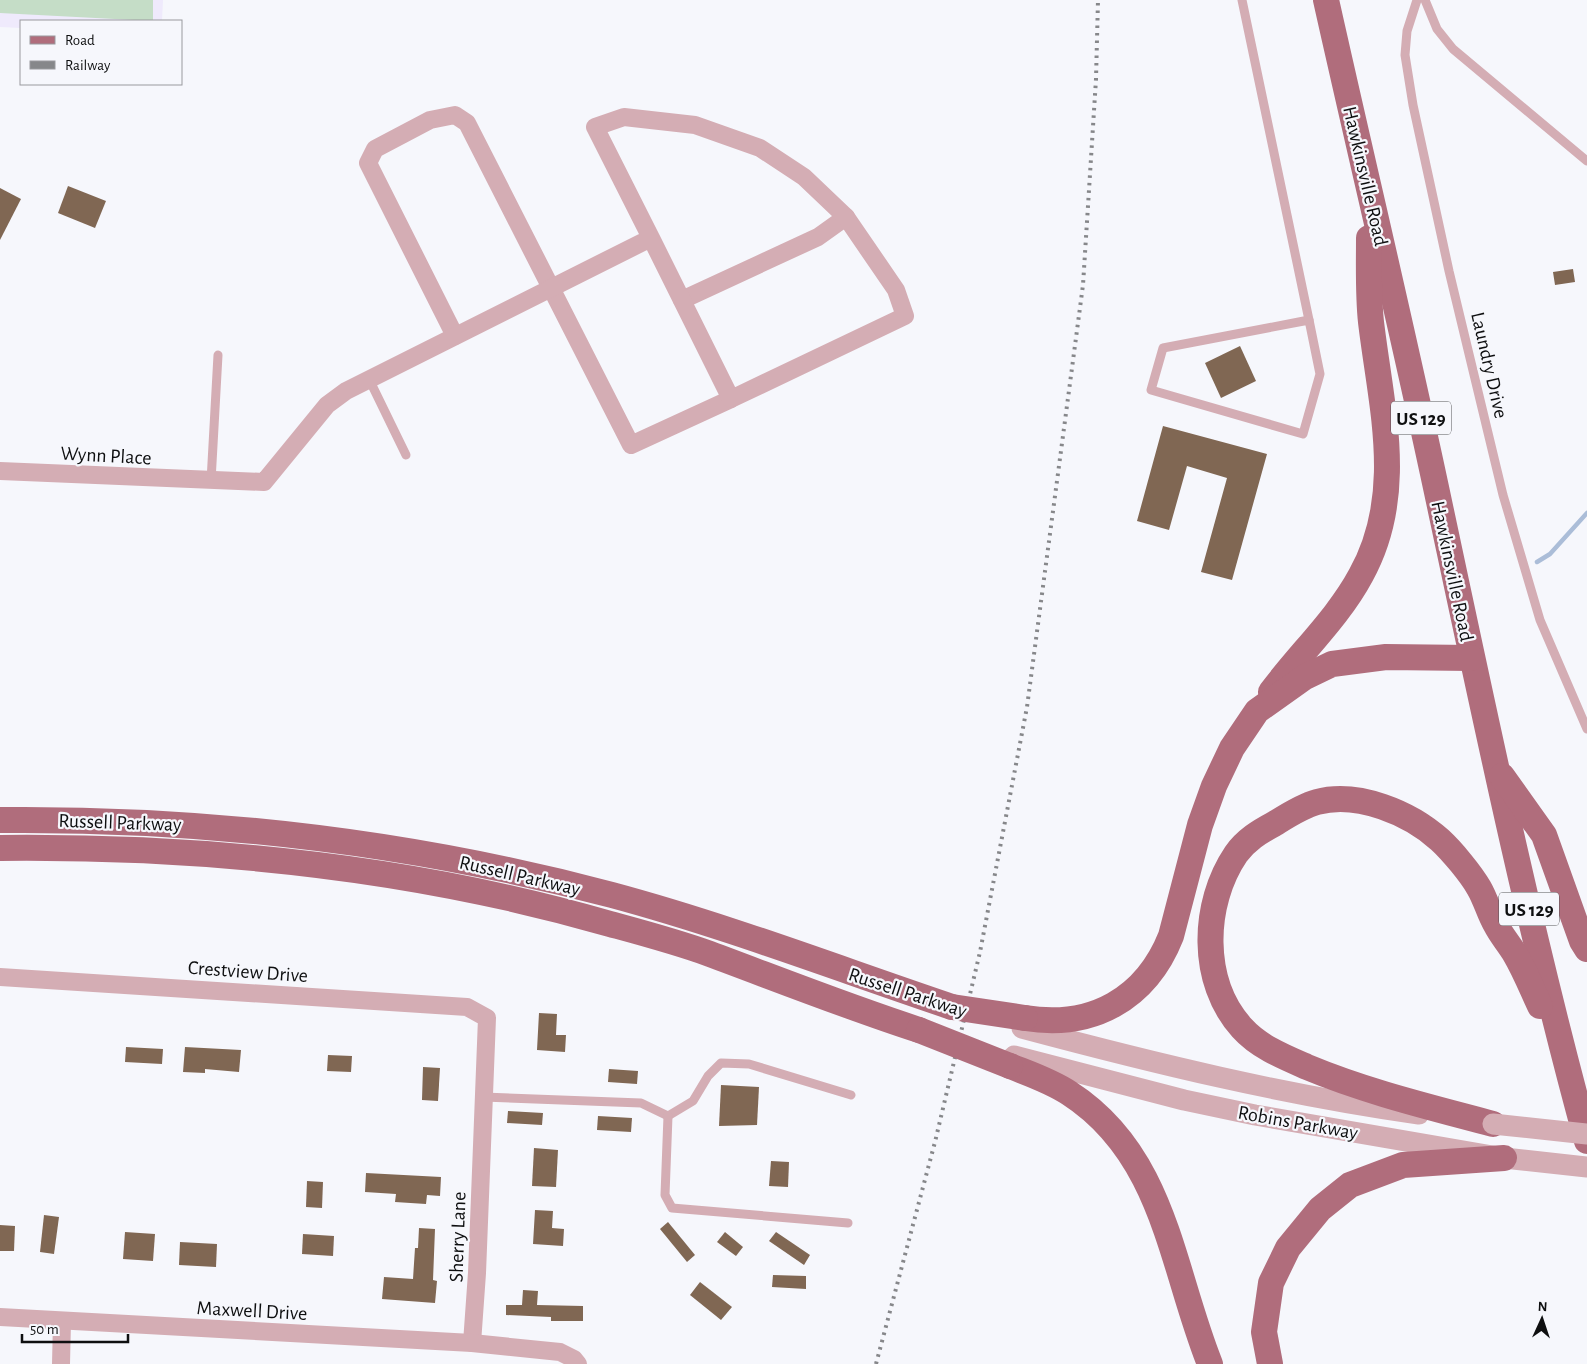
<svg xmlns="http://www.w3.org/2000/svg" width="1587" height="1364" viewBox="0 0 1587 1364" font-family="'Alegreya Sans',sans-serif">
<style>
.education{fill:#efeafc}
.garden{fill:#c5ddc7}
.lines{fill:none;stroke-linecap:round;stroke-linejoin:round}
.stream{stroke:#abbdd8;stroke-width:4.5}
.building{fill:#806753}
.service{stroke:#d4adb4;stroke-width:9}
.minor{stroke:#d4adb4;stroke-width:18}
.tertiary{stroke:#d4adb4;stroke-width:21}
.primary{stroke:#b06d7c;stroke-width:26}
.rail{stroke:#86878a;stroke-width:4;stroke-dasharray:2.5 5;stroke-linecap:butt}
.tertiary-bridge{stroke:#d4adb4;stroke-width:21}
.primary-bridge{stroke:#b06d7c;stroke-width:26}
.labels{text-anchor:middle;stroke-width:4.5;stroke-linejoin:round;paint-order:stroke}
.shield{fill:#f6f7fc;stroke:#545557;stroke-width:1}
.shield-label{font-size:19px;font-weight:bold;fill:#0e0f10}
.street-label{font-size:20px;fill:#0e0f10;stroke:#f6f7fc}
</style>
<rect width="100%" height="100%" fill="#f6f7fc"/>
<polygon class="education" points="0,0 163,0 162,21 21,21 21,28 0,27"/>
<polygon class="garden" points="0,0 153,0 153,21 0,13"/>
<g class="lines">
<polyline class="stream" points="1537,562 1550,554 1587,513"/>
</g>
<g class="building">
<polygon points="68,186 106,201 95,228 58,213"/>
<polygon points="0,188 21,199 0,240"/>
<polygon points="1573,269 1575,282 1555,285 1553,272"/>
<polygon points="1240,346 1256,381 1221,398 1205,363"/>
<polygon points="1163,426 1267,454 1232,580 1201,572 1227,478 1187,466 1169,530 1137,521"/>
<polygon points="539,1013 557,1014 556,1035 566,1035 565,1052 537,1050"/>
<polygon points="126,1047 163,1049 162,1064 125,1062"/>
<polygon points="185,1047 241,1050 239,1072 205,1069 205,1073 183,1072"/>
<polygon points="328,1055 352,1056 351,1072 327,1071"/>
<polygon points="423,1067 440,1068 438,1101 422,1100"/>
<polygon points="609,1069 638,1071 637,1084 608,1082"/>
<polygon points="721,1085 759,1087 757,1125 719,1126"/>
<polygon points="508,1111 543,1113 542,1125 507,1123"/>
<polygon points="598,1116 632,1118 631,1132 597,1130"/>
<polygon points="534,1148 558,1150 556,1187 532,1186"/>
<polygon points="771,1161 789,1162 788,1187 769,1186"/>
<polygon points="366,1173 441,1177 440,1196 427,1195 426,1204 395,1202 396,1194 365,1192"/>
<polygon points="307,1181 323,1182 322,1208 306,1207"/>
<polygon points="535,1210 553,1211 552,1228 564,1229 563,1246 533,1244"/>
<polygon points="44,1215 59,1217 54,1254 40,1252"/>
<polygon points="668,1222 695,1255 687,1262 660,1229"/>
<polygon points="0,1225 15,1226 14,1251 0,1251"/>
<polygon points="419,1228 435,1229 433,1280 437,1281 435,1303 382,1299 384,1277 413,1279 415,1248 418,1248"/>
<polygon points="125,1232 155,1234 153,1261 123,1259"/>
<polygon points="725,1232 743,1247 736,1256 717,1242"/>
<polygon points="776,1232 810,1255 804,1265 769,1241"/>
<polygon points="303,1234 334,1236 333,1256 302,1254"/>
<polygon points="180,1242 217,1244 216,1267 179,1265"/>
<polygon points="773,1275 806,1276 806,1289 772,1287"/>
<polygon points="700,1282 732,1307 721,1320 690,1295"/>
<polygon points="523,1290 538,1291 537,1305 583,1306 583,1321 551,1321 551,1317 506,1315 506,1305 522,1305"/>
</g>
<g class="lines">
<g class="service">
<polyline points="1242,0 1309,320"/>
<polyline points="1417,0 1407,31 1405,55 1413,105 1449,271 1503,495 1540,620 1587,729"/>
<polyline points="1425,0 1437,29 1453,49 1587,161"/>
<polygon points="1309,320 1320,374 1303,434 1151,390 1163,348"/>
<polyline points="369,379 406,455"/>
<polyline points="211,481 218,355"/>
<polyline points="483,1097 641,1103 668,1116 693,1101 708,1076 721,1063 749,1064 851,1095"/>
<polyline points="668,1116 665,1195 672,1208 848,1223"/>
</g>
<g class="minor">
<polyline points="682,300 818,237 846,217"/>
<polyline points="455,336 368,163 375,149 430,120 455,115 467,123 631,445 731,399"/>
<polyline points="0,471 264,482 327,405 346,391 651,238 731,399 905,316 896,290 846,217 804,177 760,148 695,125 624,117 595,127 651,238"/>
<polyline points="0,977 467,1007 487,1018 477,1273 472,1343"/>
<polyline points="0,1317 472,1343 560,1352 574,1359 578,1364"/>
<polyline points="61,1364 62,1321"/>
</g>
<g class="tertiary">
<path d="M1022 1028C1153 1063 1284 1095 1419 1114"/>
<polyline points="1014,1056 1184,1100 1255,1115 1504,1158 1587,1167"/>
</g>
<g class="primary">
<path d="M1326 0C1364 170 1405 340 1441 511 1486 722 1530 933 1587 1141"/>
<path d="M1271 692C1300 653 1338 618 1361 575 1406 494 1381 407 1371 322 1368 294 1369 266 1369 238"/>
<polyline points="1502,776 1544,835 1582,941 1587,949"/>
<path d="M0 820C207 818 412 842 612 895 727 926 839 969 952 1007"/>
<path d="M0 848C204 846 413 867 610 924 643 933 677 942 710 954 780 980 848 1007 919 1030"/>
<path d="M1025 1018C1092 1029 1146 999 1171 936L1200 825 1214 786 1232 748 1257 711 1305 677 1332 664 1386 657 1471 658"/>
<path d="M1010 1066C1030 1074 1051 1081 1069 1093 1165 1155 1171 1267 1210 1364"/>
<path d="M1493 1124C1430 1107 1367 1092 1307 1067 1284 1057 1259 1047 1242 1028 1200 982 1202 904 1236 854 1246 840 1259 832 1274 824 1287 816 1302 806 1317 802 1358 791 1410 813 1440 840 1452 851 1471 874 1479 888 1486 900 1489 913 1496 925 1501 935 1509 944 1515 954 1525 971 1532 989 1540 1006"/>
<polyline points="1270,1364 1264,1332 1271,1283 1288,1248 1320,1209 1350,1185 1403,1165 1504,1158"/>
</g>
<polyline class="rail" points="876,1364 935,1142 980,952 1027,707 1083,285 1096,79 1098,0"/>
<polyline class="tertiary-bridge" points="1493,1124 1587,1134"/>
<g class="primary-bridge">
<polyline points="952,1007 1025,1018"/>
<polyline points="919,1030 1010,1066"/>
</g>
</g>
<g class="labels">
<g class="shield">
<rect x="1391" y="401.5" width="60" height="33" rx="4"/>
<rect x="1499" y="892.5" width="60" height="33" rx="4"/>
</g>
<g class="shield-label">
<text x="1421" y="425">US 129</text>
<text x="1529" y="916">US 129</text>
</g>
<g class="street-label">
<text transform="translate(1366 176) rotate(77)" y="7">Hawkinsville Road</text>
<text transform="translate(1490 365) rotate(77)" y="7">Laundry Drive</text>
<text transform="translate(106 455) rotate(3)" y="7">Wynn Place</text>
<text transform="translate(1453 571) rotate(78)" y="7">Hawkinsville Road</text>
<text transform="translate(120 822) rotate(2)" y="7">Russell Parkway</text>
<text transform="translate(520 875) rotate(13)" y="7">Russell Parkway</text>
<text transform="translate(248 971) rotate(4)" y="7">Crestview Drive</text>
<text transform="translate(908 992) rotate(18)" y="7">Russell Parkway</text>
<text transform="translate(1298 1122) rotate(10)" y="7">Robins Parkway</text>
<text transform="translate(457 1237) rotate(-88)" y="7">Sherry Lane</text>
<text transform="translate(252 1310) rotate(3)" y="7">Maxwell Drive</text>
</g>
</g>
<rect x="20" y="20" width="162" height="65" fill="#f6f7fc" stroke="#999a9e"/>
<rect x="30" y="36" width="25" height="8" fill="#b06d7c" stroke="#999a9e"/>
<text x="65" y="45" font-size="15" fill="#0e0f10">Road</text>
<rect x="30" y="61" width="25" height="8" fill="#86878a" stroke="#999a9e"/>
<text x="65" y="70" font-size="15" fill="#0e0f10">Railway</text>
<g transform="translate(1542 1319) rotate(3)" stroke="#f6f7fc" stroke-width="4" paint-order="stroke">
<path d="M0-4L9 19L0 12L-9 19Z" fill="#0e0f10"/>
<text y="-8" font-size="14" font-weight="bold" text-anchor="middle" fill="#0e0f10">N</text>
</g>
<path d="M22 1334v8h106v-8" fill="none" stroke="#0e0f10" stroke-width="2.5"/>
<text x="30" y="1334" font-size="15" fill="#0e0f10" stroke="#f6f7fc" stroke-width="4" paint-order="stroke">50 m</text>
</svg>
